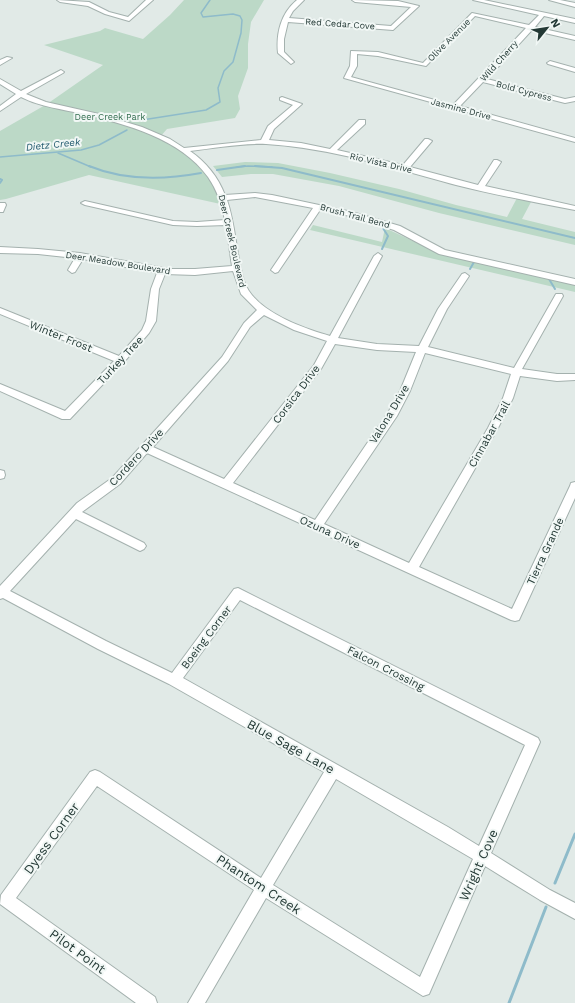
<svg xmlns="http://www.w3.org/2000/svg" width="575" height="1003" viewBox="0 0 575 1003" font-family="'Work Sans',sans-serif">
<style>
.green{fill:#bcd9c7}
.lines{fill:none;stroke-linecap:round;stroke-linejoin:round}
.stream-far2{stroke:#8ebbca;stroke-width:1.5}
.stream-far1{stroke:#8ebbca;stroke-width:2}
.stream{stroke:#8ebbca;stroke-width:3}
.minor-casing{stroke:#a4b1ae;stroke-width:2}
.minor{fill:#fff;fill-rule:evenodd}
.labels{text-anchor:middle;stroke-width:4;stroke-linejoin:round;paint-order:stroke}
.far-street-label{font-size:9px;fill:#233935;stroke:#f1f7f5}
.far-park-label{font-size:9px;fill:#316c4e;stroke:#f1f7f5}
.far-water-label{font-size:10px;font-style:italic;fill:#235b6f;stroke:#f1f7f5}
.street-label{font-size:11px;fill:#233935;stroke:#f1f7f5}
.near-street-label{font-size:13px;fill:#233935;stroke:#f1f7f5}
</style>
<rect width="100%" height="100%" fill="#e1eae7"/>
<g class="green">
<polygon points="184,0 264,0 251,22 248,44 248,68 238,96 240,109 235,118 167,129 160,137 200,163 225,205 89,175 6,199 0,200 0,131 47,104 103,65 44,45 100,31 105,28 143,39 170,15"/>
<polygon points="245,162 278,163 330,173 399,189 456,205 507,217 517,198 531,202 522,219 575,232 575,245 439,213 339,186 273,174 251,174 222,177 213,166"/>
<polygon points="313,225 382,242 385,228 439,253 575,284 575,292 310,230"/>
</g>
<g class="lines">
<g class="stream-far2">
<polyline points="142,120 206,110 220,102 218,88 224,71 233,62 241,33 242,20 240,16 233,14 203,17 201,13 210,0"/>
<polyline points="58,153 91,167"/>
<polyline points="0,157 81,150 99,145 127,130"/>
<polyline points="237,167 248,166 272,167"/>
</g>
<g class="stream-far1">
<path d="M89 166C125 181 163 180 201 173"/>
<polyline points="255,166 282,168 575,238"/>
<polyline points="217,170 245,166"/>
<polyline points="0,179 2,180 0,183"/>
<polyline points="381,225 388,236 382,249"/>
<polyline points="470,269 474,262"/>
<polyline points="549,279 555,289"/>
</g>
<g class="stream">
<polyline points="555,883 575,834"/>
<polyline points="509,1003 546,907"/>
</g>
<g class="minor-casing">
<g id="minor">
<polygon points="57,0 89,2 109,12 128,17 146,0 153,0 129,21 105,14 88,6 60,2"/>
<path d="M297 0H304L293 11 289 18 391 26 411 7 355 2 352 0 398 1 419 6 393 30 288 22 284 39V52L294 62 291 64 278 53C276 33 281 13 297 0Z"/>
<path d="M473 0H484L575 19V23L544 16 535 27 575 36V40L532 30 487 79 565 99 575 97V101L565 103 483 82 460 106 575 138V142L344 78 350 66 351 51 378 52 423 63 472 13 529 25 539 15ZM475 16 526 28 453 105 351 77 357 66V54L378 56 426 66Z"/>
<polygon points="549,0 560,0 575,3 575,7"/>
<polygon points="7,57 12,58 0,65 0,60"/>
<polygon points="550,61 575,68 575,72 548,64 547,63"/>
<path d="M61 70 64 72 63 73 26 94 46 102 99 114 142 127 170 139 184 148 261 140 268 126 293 105 280 100V98L282 97 302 104 274 129 269 140 301 143 330 149 359 120H365V124L337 150 403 165 425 139H428L432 141 410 167 478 185 494 160H497L501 162 485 186 575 206V210C535 202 495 195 456 185 393 168 331 148 266 144 241 143 215 148 190 151 206 162 218 177 225 195L255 193 272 195 352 212 400 226 445 250 575 279V285L439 254 394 230 350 216 320 210 278 272 275 273 271 270 313 208 255 197 227 200C236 226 236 255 244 281 254 311 302 328 330 336L374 256 378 253 382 256 338 338 377 344 419 346 438 309 462 274 465 273 469 276 447 309 428 347 514 368 556 294H562L563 296 522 369 557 374H575V380L557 381 520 376 513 398 498 428 419 567 512 609 570 486 571 483 575 482V498L519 620 515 621 511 620 147 453 120 484 82 512 144 543 146 546 144 549 140 551 76 519 10 591 106 641 172 673 234 589 238 588 538 738 540 742 491 853 550 890 575 903V919L540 900 485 866 429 994 423 996 266 898 205 1003H188L254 890 97 786 16 898 155 997 157 1003H136L0 904 1 895 90 772 95 770 100 772 261 878 324 772 169 684 98 649 3 598 0 599V586L77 503 112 478 222 357 244 323 257 310 241 294 233 271 195 275 165 274 159 289 156 321 149 333 124 362 70 419H62L0 391V384L65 411 114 361 0 314V308L119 356 142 330 146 321 151 289 157 273 83 259 75 272 72 273 68 270 75 258 38 254 0 253V247L38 249 80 253 170 269H195L232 266 226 225 197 226 173 225 85 205 81 203 85 201 173 221 197 222 225 220C222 205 217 190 208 177 181 139 126 124 83 114 62 109 41 107 21 97L0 111V106L16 94 0 84V79L21 91ZM264 315 294 330 327 341 314 365 224 479 153 447 228 361 250 327ZM335 344 377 350 416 352 400 391 389 411 315 520 233 483 321 369ZM425 353 511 374 503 398 488 428 409 563 324 524 397 416 410 391ZM240 600 525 745 479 846 448 827 183 678ZM336 779 473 859 420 977 273 885Z"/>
<polygon points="0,203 5,203 6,205 3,212 0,212"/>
<polygon points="0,470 4,471 5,475 4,478 0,479"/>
</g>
</g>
<use href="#minor" class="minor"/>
</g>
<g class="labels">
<g class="far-street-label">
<text transform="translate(340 24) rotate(4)" y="3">Red Cedar Cove</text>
<text transform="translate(449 40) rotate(-45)" y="3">Olive Avenue</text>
<text transform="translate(499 61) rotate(-48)" y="3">Wild Cherry</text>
<text transform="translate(524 91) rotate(15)" y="3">Bold Cypress</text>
<text transform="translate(461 109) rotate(15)" y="3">Jasmine Drive</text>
<text transform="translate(381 163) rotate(13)" y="3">Rio Vista Drive</text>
<text transform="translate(355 216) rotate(15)" y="3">Brush Trail Bend</text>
<text transform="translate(232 241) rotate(77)" y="3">Deer Creek Boulevard</text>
<text transform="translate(118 263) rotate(9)" y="3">Deer Meadow Boulevard</text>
</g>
<g class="far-park-label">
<text x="110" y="120">Deer Creek Park</text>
</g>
<g class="far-water-label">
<text transform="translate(53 144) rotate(-6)" y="4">Dietz Creek</text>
</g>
<g class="street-label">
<text transform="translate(61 336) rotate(22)" y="4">Winter Frost</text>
<text transform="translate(120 360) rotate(-47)" y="4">Turkey Tree</text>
<text transform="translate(296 394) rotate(-53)" y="4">Corsica Drive</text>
<text transform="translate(389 414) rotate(-59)" y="4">Valona Drive</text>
<text transform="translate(489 434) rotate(-61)" y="4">Cinnabar Trail</text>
<text transform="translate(136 457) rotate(-47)" y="4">Cordero Drive</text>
<text transform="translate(330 532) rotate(24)" y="4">Ozuna Drive</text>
<text transform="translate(545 551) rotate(-65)" y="4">Tierra Grande</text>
<text transform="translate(206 637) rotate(-53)" y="4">Boeing Corner</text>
<text transform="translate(386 668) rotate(27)" y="4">Falcon Crossing</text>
</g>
<g class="near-street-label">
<text transform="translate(291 746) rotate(29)" y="5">Blue Sage Lane</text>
<text transform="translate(51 838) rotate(-54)" y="5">Dyess Corner</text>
<text transform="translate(478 865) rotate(-66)" y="5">Wright Cove</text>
<text transform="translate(259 884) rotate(33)" y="5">Phantom Creek</text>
<text transform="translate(78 951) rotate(36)" y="5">Pilot Point</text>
</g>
</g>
<g transform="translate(547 28) rotate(60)" stroke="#f1f7f5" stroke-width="3" paint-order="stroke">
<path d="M0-3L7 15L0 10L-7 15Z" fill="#233935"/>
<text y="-6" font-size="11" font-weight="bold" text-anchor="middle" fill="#233935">N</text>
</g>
</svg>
